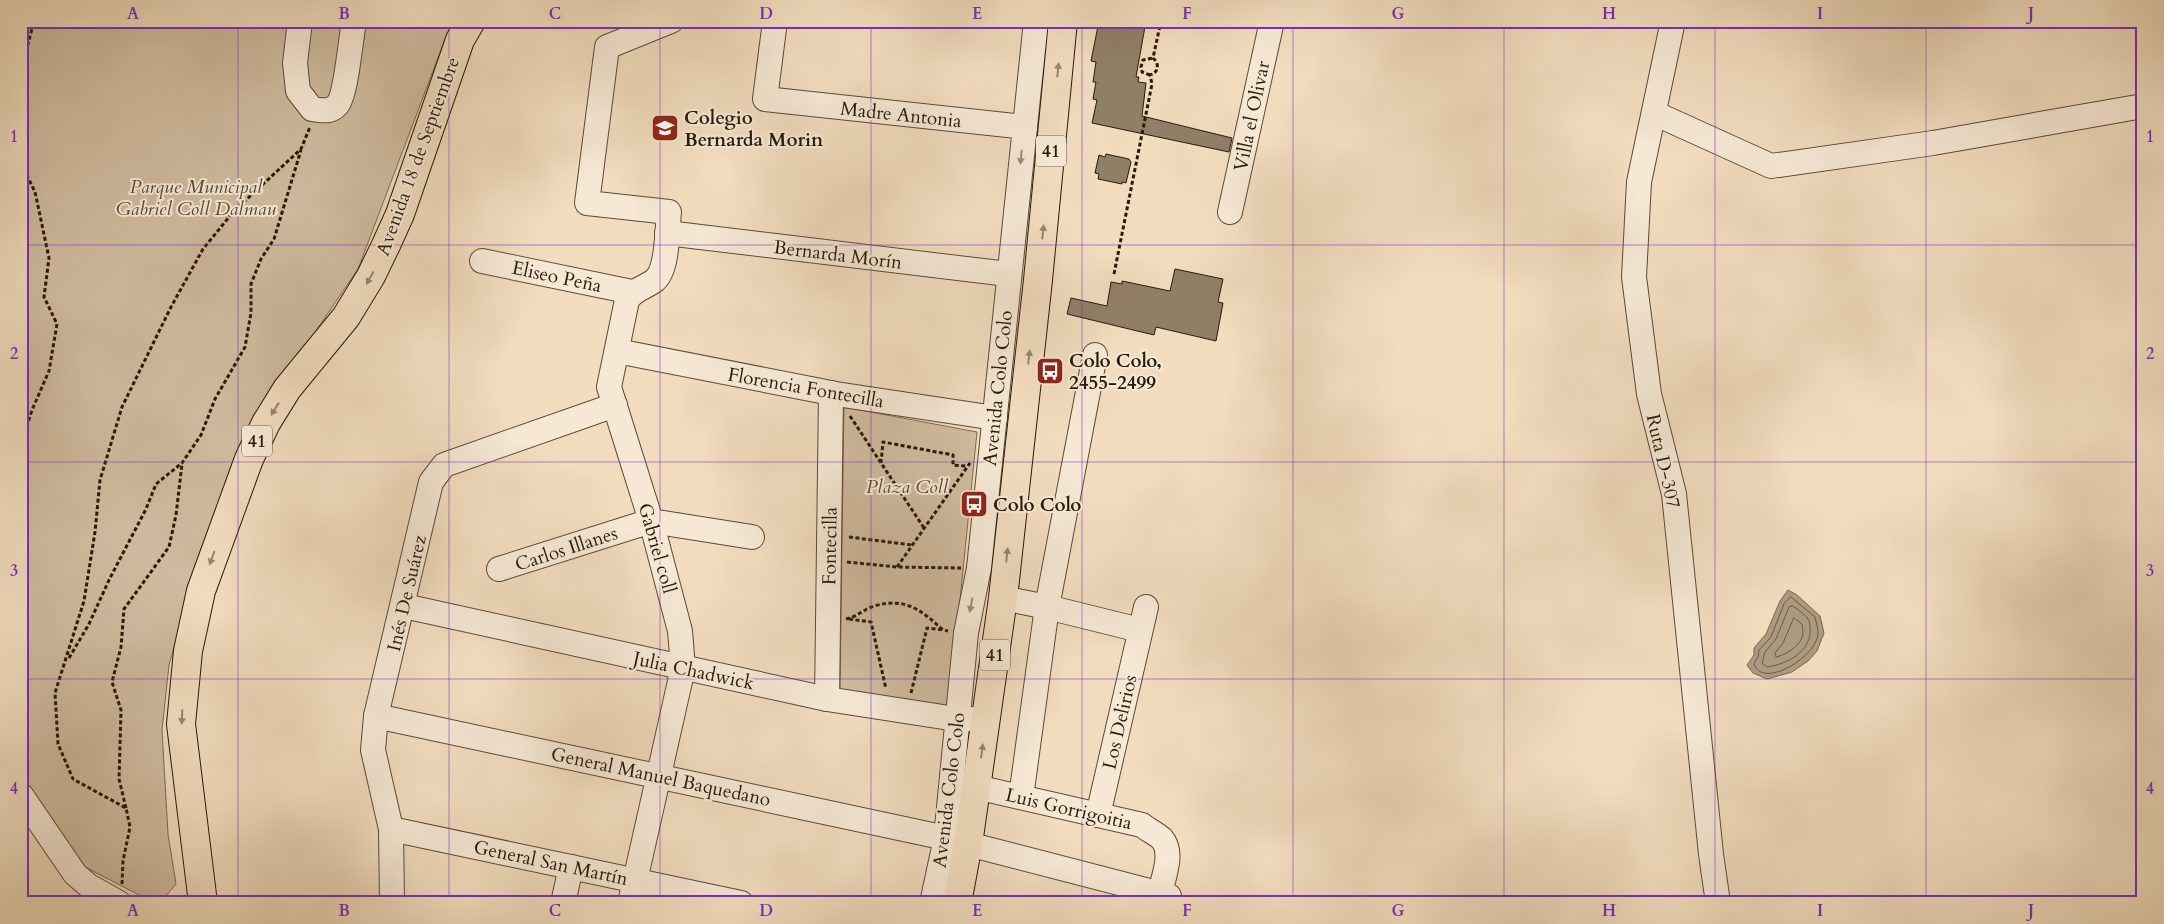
<svg xmlns="http://www.w3.org/2000/svg" width="2164" height="924" viewBox="0 0 2164 924" font-family="Cardo,serif">
<style>
.green{fill:#cfbb9f;stroke:#7b6a54}
.water{fill:#ac9a80;stroke:#776750}
.lines{fill:none;stroke-linecap:round;stroke-linejoin:round}
.shore{stroke:#6a5a44;stroke-width:1}
.building{fill:#907f67;stroke:#271a09}
.minor-casing{stroke:#5a4a36;stroke-width:26}
.major-casing{stroke:#271a09;stroke-width:30}
.path{stroke:#271a09;stroke-width:3;stroke-dasharray:4 2.5;stroke-linecap:butt}
.minor{stroke:#f6e8d5;stroke-width:24}
.major{stroke:#f1dcbe;stroke-width:28}
.oneway{fill:#96856d}
.oneway2{fill:#998b79}
.grid{fill:none;stroke:#7b2cbf;stroke-width:1;stroke-opacity:0.55}
.labels{text-anchor:middle;stroke-width:4;stroke-linejoin:round;paint-order:stroke}
.shield{fill:#f6e8d5;stroke:#655846;stroke-width:1}
.shield-label{font-size:18px;font-weight:bold;fill:#271a09}
.street-label{font-size:19px;fill:#271a09;stroke:#f6e8d5}
.poi-label{font-size:19px;font-weight:bold;fill:#271a09;stroke:#f6e8d5;text-anchor:start}
.park-label{font-size:19px;font-style:italic;fill:#594a36;stroke:#f6e8d5}
.neatline{fill:none;stroke:#7b2cbf;stroke-width:2}
.grid-label{font-size:16px;text-anchor:middle;font-weight:bold;fill:#7b2cbf}
</style>
<rect width="100%" height="100%" fill="#f1dcbe"/>
<filter id="stains"><feTurbulence type="fractalNoise" baseFrequency=".004" numOctaves="4"/><feColorMatrix values="0 0 0 0 .2 0 0 0 0 .09 0 0 0 0 .02 0 0 0 .5 -.17"/></filter>
<radialGradient id="worn" r=".72"><stop offset=".6" stop-color="#630" stop-opacity="0"/><stop offset="1" stop-color="#630" stop-opacity=".3"/></radialGradient>
<g class="green">
<polygon points="21,21 454,21 447,34 358,269 252,425 201,551 169,665 162,730 168,834 176,884 165,897 145,898 85,867 21,778"/>
<polygon points="844,407 977,432 949,708 840,691"/>
</g>
<polygon class="water" points="1788,590 1797,595 1820,616 1824,633 1817,651 1808,661 1792,672 1767,679 1753,673 1747,665 1754,655 1754,648 1766,634 1780,601"/>
<g class="lines">
<g class="shore">
<path d="M1791 597 1815 617C1816 622 1818 628 1818 633 1818 656 1763 690 1754 664L1758 657 1759 650 1771 637 1784 604Z"/>
<path d="M1793 606C1798 610 1805 614 1808 619 1810 622 1809 622 1810 626 1813 651 1788 664 1767 667L1762 663 1765 652 1776 639 1789 607Z"/>
<path d="M1794 618 1802 624C1802 627 1803 629 1803 632 1803 645 1786 655 1776 657L1775 653 1783 643Z"/>
</g>
</g>
<g class="building">
<polygon points="1099,21 1146,21 1136,77 1139,77 1138,82 1146,83 1142,116 1232,138 1229,152 1092,123 1097,100 1093,99 1096,82 1093,82 1096,62 1091,61"/>
<polygon points="1106,154 1129,159 1131,162 1126,183 1122,182 1122,184 1098,179 1099,174 1095,173 1099,155 1105,157"/>
<polygon points="1175,269 1223,279 1218,302 1223,303 1216,341 1156,327 1154,335 1067,314 1071,298 1107,306 1111,282 1122,284 1122,281 1170,291"/>
</g>
<g class="lines">
<g class="minor-casing">
<g id="minor">
<path d="M300 21 295 63 298 91 312 109C321 110 330 113 337 105 346 96 351 37 354 21"/>
<polyline points="775,21 765,99 1025,127"/>
<polyline points="1673,21 1639,182 1634,277 1649,394 1674,494 1711,854 1718,903"/>
<polyline points="1654,113 1771,166 1933,143 2143,106"/>
<polyline points="1230,212 1272,21"/>
<polyline points="667,233 1008,274"/>
<polyline points="482,261 632,292"/>
<polyline points="617,351 836,394 995,418"/>
<polyline points="499,569 651,521 752,537"/>
<polyline points="1003,598 1047,607 1140,630"/>
<polyline points="404,606 827,699 956,719 973,719"/>
<polyline points="827,699 831,393"/>
<polyline points="376,716 946,838"/>
<path d="M976 787 1142 825C1148 830 1157 834 1162 839 1174 853 1163 878 1160 893"/>
<polyline points="21,795 75,874 89,886 119,903"/>
<polyline points="1021,797 1047,607 1095,355"/>
<polyline points="1098,815 1146,607"/>
<polyline points="391,829 741,903"/>
<polyline points="968,844 1169,896"/>
<polyline points="392,903 391,829 373,750 376,716 431,482 444,465 615,405"/>
<polyline points="563,903 571,867"/>
<path d="M630 903 683 668 680 631 651 521 609 387 627 300C634 289 645 288 655 280 668 269 667 230 669 212L587 203 607 47 671 21"/>
<polyline points="932,903 946,838 966,633 979,568 1036,21"/>
</g>
</g>
<g class="major-casing">
<g id="major">
<polyline points="203,903 181,724 188,651 201,591 249,459 266,423 287,389 346,317 371,276 386,245 400,214 460,40 471,21"/>
<polyline points="957,903 968,844 1003,598 1038,280 1063,21"/>
</g>
</g>
<g class="path">
<polyline points="21,71 34,21"/>
<polyline points="1150,75 1142,72 1141,67 1143,60 1153,58"/>
<polyline points="21,163 35,192 49,258 44,297 57,324 49,371 32,410 21,444"/>
<path d="M1114 274 1152 84 1150 75C1157 73 1159 67 1156 61L1153 58 1161 21"/>
<polyline points="850,416 924,528"/>
<polyline points="881,463 883,442 953,455 953,465 966,466"/>
<polyline points="849,537 912,545"/>
<polyline points="847,562 897,567 961,568"/>
<polyline points="897,567 970,463"/>
<path d="M846 619C856 617 865 609 874 606 906 597 921 610 943 630L948 631"/>
<polyline points="849,619 871,622 886,689"/>
<polyline points="69,658 89,624 109,580 146,509 156,484 182,463 201,435 215,399 245,347 251,313 251,284 261,259 274,239 301,150"/>
<polyline points="911,693 927,628 943,630"/>
<polyline points="126,808 119,779 121,710 112,682 121,647 124,609 169,547 176,515 182,464"/>
<polyline points="122,884 123,861 130,827 126,808 73,779 58,744 55,693 84,601 95,532 100,480 122,407 171,307 203,249 234,211 301,149 310,127"/>
</g>
<use href="#minor" class="minor"/>
<use href="#major" class="major"/>
</g>
<defs><path id="oneway-solid" d="M-6-.8H1V-3.2L6.5 0L1 3.2V.8H-6Z" transform="scale(1.25)"/></defs>
<g class="oneway">
<use href="#oneway-solid" transform="translate(1058 70) rotate(-84)"/>
<use href="#oneway-solid" transform="translate(1043 232) rotate(-84)"/>
<use href="#oneway-solid" transform="translate(370 278) rotate(119)"/>
<use href="#oneway-solid" transform="translate(1029 357) rotate(-83)"/>
<use href="#oneway-solid" transform="translate(275 409) rotate(122)"/>
<use href="#oneway-solid" transform="translate(1007 555) rotate(-84)"/>
<use href="#oneway-solid" transform="translate(212 558) rotate(110)"/>
<use href="#oneway-solid" transform="translate(182 717) rotate(92)"/>
<use href="#oneway-solid" transform="translate(982 751) rotate(-82)"/>
</g>
<g class="oneway2">
<use href="#oneway-solid" transform="translate(1021 157) rotate(96)"/>
<use href="#oneway-solid" transform="translate(971 605) rotate(101)"/>
</g>
<path class="grid" d="M238 21V903M449 21V903M660 21V903M871 21V903M1082 21V903M1293 21V903M1504 21V903M1715 21V903M1926 21V903M21 245H2143M21 462H2143M21 679H2143"/>
<defs>
<g id="school-square" transform="scale(1.4375)"><rect x="-9" y="-9" width="18" height="18" rx="4" fill="#8f2418" stroke="#f6e8d5"/><path d="M0-5L7-2L0 1L-7-2ZM-4 1L0 2.5L4 1V4Q0 6-4 4Z" fill="#fff"/></g>
<g id="bus-square" transform="scale(1.4375)"><rect x="-9" y="-9" width="18" height="18" rx="4" fill="#8f2418" stroke="#f6e8d5"/><path d="M-5-6H5V4H4V6H2V4H-2V6H-4V4H-5ZM-3.5-4V0h7V-4ZM-3.5 1.2v1.5H-2V1.2ZM2 1.2v1.5H3.5V1.2Z" fill="#fff"/></g>
</defs>
<g fill-rule="evenodd">
<use href="#school-square" x="665" y="128"/>
<use href="#bus-square" x="1050" y="371"/>
<use href="#bus-square" x="974" y="504"/>
</g>
<g class="labels">
<g class="shield">
<rect x="1036" y="135.5" width="30" height="31" rx="4"/>
<rect x="242" y="425.5" width="30" height="31" rx="4"/>
<rect x="980" y="639.5" width="30" height="31" rx="4"/>
</g>
<g class="shield-label">
<text x="1051" y="157">41</text>
<text x="257" y="447">41</text>
<text x="995" y="661">41</text>
</g>
<g class="street-label">
<text transform="translate(901 114) rotate(6)" y="7">Madre Antonia</text>
<text transform="translate(1251 116) rotate(-78)" y="7">Villa el Olivar</text>
<text transform="translate(417 156) rotate(-70)" y="7">Avenida 18 de Septiembre</text>
<text transform="translate(838 254) rotate(7)" y="7">Bernarda Morín</text>
<text transform="translate(557 276) rotate(12)" y="7">Eliseo Peña</text>
<text transform="translate(806 387) rotate(10)" y="7">Florencia Fontecilla</text>
<text transform="translate(997 388) rotate(-84)" y="7">Avenida Colo Colo</text>
<text transform="translate(1664 461) rotate(77)" y="7">Ruta D-307</text>
<text transform="translate(829 546) rotate(-89)" y="7">Fontecilla</text>
<text transform="translate(566 548) rotate(-18)" y="7">Carlos Illanes</text>
<text transform="translate(658 548) rotate(74)" y="7">Gabriel coll</text>
<text transform="translate(406 593) rotate(-77)" y="7">Inés De Suárez</text>
<text transform="translate(694 670) rotate(12)" y="7">Julia Chadwick</text>
<text transform="translate(1119 722) rotate(-77)" y="7">Los Delirios</text>
<text transform="translate(661 776) rotate(12)" y="7">General Manuel Baquedano</text>
<text transform="translate(948 790) rotate(-83)" y="7">Avenida Colo Colo</text>
<text transform="translate(1069 808) rotate(13)" y="7">Luis Gorrigoitia</text>
<text transform="translate(551 862) rotate(12)" y="7">General San Martín</text>
</g>
<g class="poi-label">
<text x="684" y="124">Colegio<tspan x="684" dy="22">Bernarda Morin</tspan></text>
<text x="1069" y="367">Colo Colo,<tspan x="1069" dy="22">2455-2499</tspan></text>
<text x="993" y="511">Colo Colo</text>
</g>
<g class="park-label">
<text x="196" y="193">Parque Municipal<tspan x="196" dy="22">Gabriel Coll Dalmau</tspan></text>
<text x="907" y="493">Plaza Coll</text>
</g>
</g>
<rect width="2164" height="924" fill="none" stroke="#f1dcbe" stroke-width="55"/>
<rect x="28" y="28" width="2108" height="868" class="neatline"/>
<g class="grid-label">
<text x="133" y="19">A</text>
<text x="344" y="19">B</text>
<text x="555" y="19">C</text>
<text x="766" y="19">D</text>
<text x="977" y="19">E</text>
<text x="1187" y="19">F</text>
<text x="1398" y="19">G</text>
<text x="1609" y="19">H</text>
<text x="1820" y="19">I</text>
<text x="2031" y="19">J</text>
<text x="14" y="142">1</text>
<text x="2150" y="142">1</text>
<text x="14" y="359">2</text>
<text x="2150" y="359">2</text>
<text x="14" y="576">3</text>
<text x="2150" y="576">3</text>
<text x="14" y="794">4</text>
<text x="2150" y="794">4</text>
<text x="133" y="916">A</text>
<text x="344" y="916">B</text>
<text x="555" y="916">C</text>
<text x="766" y="916">D</text>
<text x="977" y="916">E</text>
<text x="1187" y="916">F</text>
<text x="1398" y="916">G</text>
<text x="1609" y="916">H</text>
<text x="1820" y="916">I</text>
<text x="2031" y="916">J</text>
</g>
<rect width="100%" height="100%" filter="url(#stains)"/>
<rect width="100%" height="100%" fill="url(#worn)"/>
</svg>
